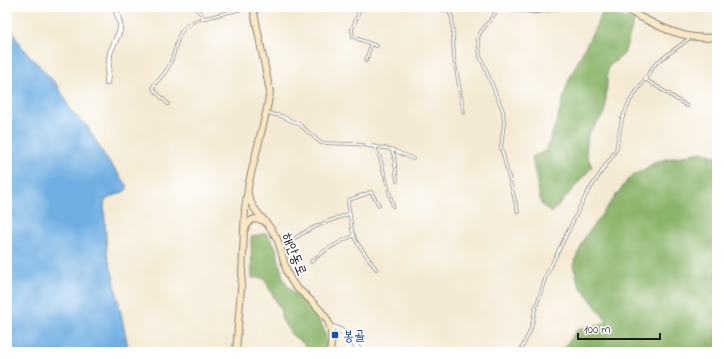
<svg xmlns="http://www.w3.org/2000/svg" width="724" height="359" viewBox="0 0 724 359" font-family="'Indie Flower','Poor Story',sans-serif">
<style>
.forest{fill:#8bb369;stroke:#546842}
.water{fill:#6eaee2;stroke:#45657f}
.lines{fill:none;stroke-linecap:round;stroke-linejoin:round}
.lane-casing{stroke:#888278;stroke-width:3.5}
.street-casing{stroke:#888278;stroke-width:6}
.secondary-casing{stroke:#888278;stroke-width:8}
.lane{stroke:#fff;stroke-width:2}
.street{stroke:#fff;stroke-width:4.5}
.secondary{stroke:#fae7c3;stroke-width:6}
.transit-dot{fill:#1a4fb4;stroke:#fff;stroke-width:1.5}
.labels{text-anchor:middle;stroke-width:3.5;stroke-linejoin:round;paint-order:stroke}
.street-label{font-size:14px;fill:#1c1c1c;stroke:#fff}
.transit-label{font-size:14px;fill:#164399;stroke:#fff;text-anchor:start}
</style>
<rect width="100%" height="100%" fill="#fff"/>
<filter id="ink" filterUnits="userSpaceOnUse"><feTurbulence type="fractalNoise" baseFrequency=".025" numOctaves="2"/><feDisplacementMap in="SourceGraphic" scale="8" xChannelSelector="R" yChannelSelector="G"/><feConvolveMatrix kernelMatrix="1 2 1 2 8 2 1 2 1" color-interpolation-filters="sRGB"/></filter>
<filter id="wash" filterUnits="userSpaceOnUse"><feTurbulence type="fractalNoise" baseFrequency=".012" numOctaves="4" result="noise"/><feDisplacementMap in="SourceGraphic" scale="16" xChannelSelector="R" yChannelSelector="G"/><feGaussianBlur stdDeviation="0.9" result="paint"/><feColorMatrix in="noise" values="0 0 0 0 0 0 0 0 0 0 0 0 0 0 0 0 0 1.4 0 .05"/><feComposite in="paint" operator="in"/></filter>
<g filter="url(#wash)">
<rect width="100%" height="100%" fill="#f4e9d3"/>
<g class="forest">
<polygon points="604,10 634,21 624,54 608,67 605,113 588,134 586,153 592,167 552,213 541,204 532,157 546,151 559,114 569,79"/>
<polygon points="701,152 717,157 717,352 561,352 577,330 608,322 579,285 573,265 585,237 629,178 658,161"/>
<path d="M266 233C269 237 273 241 275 246 280 258 279 271 286 284 289 289 295 293 299 297 314 311 330 329 326 352H308L304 344 291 334 282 320 280 309 264 278H252L251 237Z"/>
</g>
<polygon class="water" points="7,18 16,38 22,47 56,84 66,100 70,110 87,126 106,158 127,185 127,189 125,191 105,200 104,206 107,254 113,275 129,352 7,352"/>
</g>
<g filter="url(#ink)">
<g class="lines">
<g class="lane-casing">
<g id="lane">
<polyline points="195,7 204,18"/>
<polyline points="361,7 352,29 353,37 377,46"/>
<polyline points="431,7 448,11 452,17 454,58 464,113"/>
<polyline points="500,7 480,33 478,38 480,56 503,111 504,123 501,147 518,212"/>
<polyline points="366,61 371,44"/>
<polyline points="645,79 687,106"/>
<path d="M168 104 154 90 153 86C160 79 166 72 170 64 179 45 173 30 197 20L250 7"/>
<polyline points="267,113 281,116 299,124 321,143 354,144 391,149 413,159"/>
<polyline points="374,146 380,158 393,206"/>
<polyline points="391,149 394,156 397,181"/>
<path d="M282 248C301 231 325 222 349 214"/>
<path d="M311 262C323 250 338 243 354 235"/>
<polyline points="376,269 356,241 352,230 348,202 349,200 371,192 379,205"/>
<polyline points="520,352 531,329 535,310 546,276 586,195 616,150 622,119 630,101 656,63 690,38"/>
</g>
</g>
<g class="street-casing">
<g id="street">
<polyline points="107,83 110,53 120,30 120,24 115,7"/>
<path d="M330 327C344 328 352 342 361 352"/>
</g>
</g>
<g class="secondary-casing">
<g id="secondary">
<polyline points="509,7 536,10 555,7"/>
<path d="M621 7C651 22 682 42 717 37"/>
<path d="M248 194C252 212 268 221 276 237 284 252 283 270 293 283 296 288 300 291 304 294 324 313 336 322 330 352"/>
<path d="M245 229C249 219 255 217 264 221"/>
<polyline points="236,352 242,276 245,208 249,182 266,113 270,92 253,7"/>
</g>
</g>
<use href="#lane" class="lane"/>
<use href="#street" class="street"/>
<use href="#secondary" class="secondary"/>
</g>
</g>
<rect class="transit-dot" x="331" y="331" width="8" height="8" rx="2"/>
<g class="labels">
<g class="street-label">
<text transform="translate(295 254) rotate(68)" y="5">해안동로</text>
</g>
<g class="transit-label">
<text x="343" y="340">봉골</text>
</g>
</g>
<rect width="724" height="359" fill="none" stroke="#fff" stroke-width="24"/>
<path d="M578 333v6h82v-6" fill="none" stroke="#1c1c1c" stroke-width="2"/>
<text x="584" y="333" font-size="12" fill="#1c1c1c" stroke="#ffffff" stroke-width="3" paint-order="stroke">100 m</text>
</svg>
